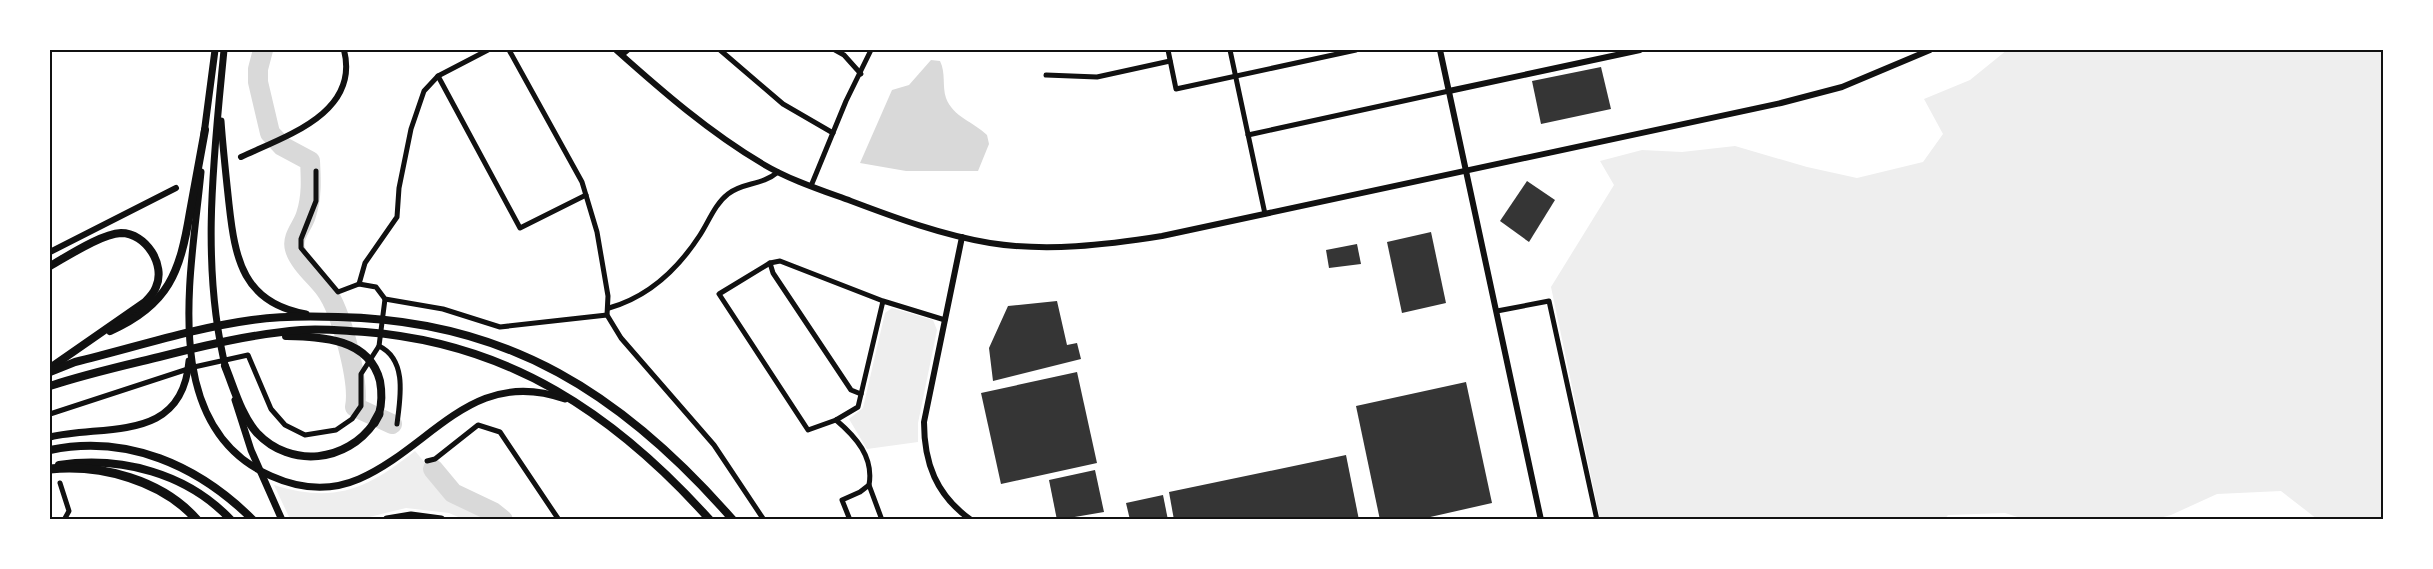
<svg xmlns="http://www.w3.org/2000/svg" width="2433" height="569" viewBox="0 0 2433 569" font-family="Ubuntu,sans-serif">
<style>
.green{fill:#eee}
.water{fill:#d9d9d9}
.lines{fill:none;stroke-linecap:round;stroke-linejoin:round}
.river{stroke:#d9d9d9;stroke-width:20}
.building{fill:#353535}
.minor{stroke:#111;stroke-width:5}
.tertiary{stroke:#111;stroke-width:6}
.secondary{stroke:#111;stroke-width:7}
.primary{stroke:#111;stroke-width:8}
.trunk{stroke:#111;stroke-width:8}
.motorway{stroke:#111;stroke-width:9}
.neatline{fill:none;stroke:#111;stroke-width:2}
</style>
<rect width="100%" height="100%" fill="#fff"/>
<g class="green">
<polygon points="2007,50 2383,50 2383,519 2317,519 2281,491 2217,494 2171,515 2152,520 2024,519 2005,513 1948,515 1944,520 1600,519 1551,287 1614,185 1600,161 1642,150 1682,152 1735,146 1807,167 1857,178 1923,162 1943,134 1924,99 1970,80"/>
<polygon points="892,308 933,320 937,330 918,423 918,442 867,449 849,419 863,408 885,313"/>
<path d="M415 451 451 494 486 511 496 519H463L449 513 406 508 361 519H290L274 485C335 504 367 489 415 451Z"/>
</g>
<path class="water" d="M931 60 940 61C946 73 942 86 946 98 953 117 974 122 987 135L989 144 978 171H906L860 163 892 90 909 85Z"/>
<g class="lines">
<g class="river">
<path d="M263 50 258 69V82L270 133 282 146 310 161C311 179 312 197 306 215 303 226 291 237 295 249 299 263 316 277 325 289 341 310 360 382 355 407L392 424"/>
<polyline points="433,469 453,493 493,512 503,520"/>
</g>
</g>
<g class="building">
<polygon points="1601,67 1611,109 1541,124 1532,81"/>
<polygon points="1527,181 1555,200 1529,242 1500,221"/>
<polygon points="1431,232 1446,303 1402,313 1387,242"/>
<polygon points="1357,244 1361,264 1329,268 1326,250"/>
<polygon points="1057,301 1067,345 1077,343 1081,359 993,381 989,348 1008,306"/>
<polygon points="1077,372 1097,463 1001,484 981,393"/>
<polygon points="1466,382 1492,503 1417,520 1380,520 1356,406"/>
<polygon points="1346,455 1359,520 1174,520 1169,492"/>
<polygon points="1095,470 1104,512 1057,520 1049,480"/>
<polygon points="1163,495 1168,520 1130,520 1126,503"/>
</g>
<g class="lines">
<g class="minor">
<polyline points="488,50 438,76 424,91 411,129 399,188 397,217 365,263 359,284 376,287 385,299 443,309 500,327 607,315"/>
<polyline points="509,50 582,182 597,232 608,296 607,315 621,338 714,445 764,520"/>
<polyline points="720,50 783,104 833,133"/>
<polyline points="835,50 844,55 861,74"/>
<polyline points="1168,50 1176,89 1356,50"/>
<polyline points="1230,50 1265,214"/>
<polyline points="622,55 628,50"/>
<polyline points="1046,75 1097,77 1170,61"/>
<polyline points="438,76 520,228 586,195"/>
<polyline points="1248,135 1449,91"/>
<polyline points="316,171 316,201 301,239 301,248 338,292 359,284"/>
<polyline points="811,186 846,101 871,50"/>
<polyline points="770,263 773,273 851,390 861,394"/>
<polyline points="883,301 858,407 836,420 808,430 719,294 770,263 780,261 883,301 945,320"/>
<path d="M609 308C648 297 678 269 700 235 709 221 715 204 728 194 743 182 761 186 778 172"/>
<polyline points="1497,311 1549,301 1597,520"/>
<path d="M379 346C408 360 400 399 397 424"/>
<polyline points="50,414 194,367 248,355 271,409 285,425 305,435 336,430 352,419 361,406 361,374 379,346 385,299"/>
<path d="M836 420C856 437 874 457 869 485L860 492 842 500 850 520"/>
<polyline points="427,461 435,459 478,425 500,432 559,520"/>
<polyline points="60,483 69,511 64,520"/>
<polyline points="869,485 882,520"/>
</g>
<g class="tertiary">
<path d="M616 50C662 91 709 132 763 164 790 180 821 190 851 201 896 218 942 235 990 243 1047 252 1105 245 1162 236L1781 103 1842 87 1930 50"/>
<polyline points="1440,50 1541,520"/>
<polyline points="1449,91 1640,50"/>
<path d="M241 157C286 136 360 113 344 50"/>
<path d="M962 237 924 422C924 463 936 495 971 520"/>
<polyline points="50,252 176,188"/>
</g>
<g class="secondary">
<path d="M224 50C214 154 200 266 226 369"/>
<path d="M221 121C223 149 226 176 229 204 235 259 243 303 306 314"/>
<polyline points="204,134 215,50"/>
<path d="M201 172C192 270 157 426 271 476 300 489 329 492 359 479 432 447 472 366 565 399"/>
<polyline points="235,400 251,450 282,520"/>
<path d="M50 437C107 424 182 443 189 361"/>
</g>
<g class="primary">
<path d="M50 450C127 434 198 465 253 520"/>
<path d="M59 465C121 456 187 473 231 520"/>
</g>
<g class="trunk">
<path d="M50 266C68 256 101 234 121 233 146 233 166 265 156 287 154 293 149 298 145 302L50 368"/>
<path d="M110 331C169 305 180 272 190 212 195 185 200 158 205 130"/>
<path d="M286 336C322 337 369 338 380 381 382 392 382 403 379 414"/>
<path d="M225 366C234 388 241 415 257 433 291 469 347 462 374 423"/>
<path d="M50 372 75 362C133 348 193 328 252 320 280 316 310 316 338 317 508 320 624 395 733 520"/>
<path d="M50 386C86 374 122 366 159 357 206 345 253 334 301 330 322 328 344 331 365 332 509 343 615 414 710 520"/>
</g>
<g class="motorway">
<polyline points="374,423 379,414"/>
<path d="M50 469C101 464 162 480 197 520"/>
<polyline points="387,520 411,516 441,520"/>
</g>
</g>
<rect width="2433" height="569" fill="none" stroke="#ffffff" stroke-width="102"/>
<rect x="51" y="51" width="2331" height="467" class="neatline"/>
</svg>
